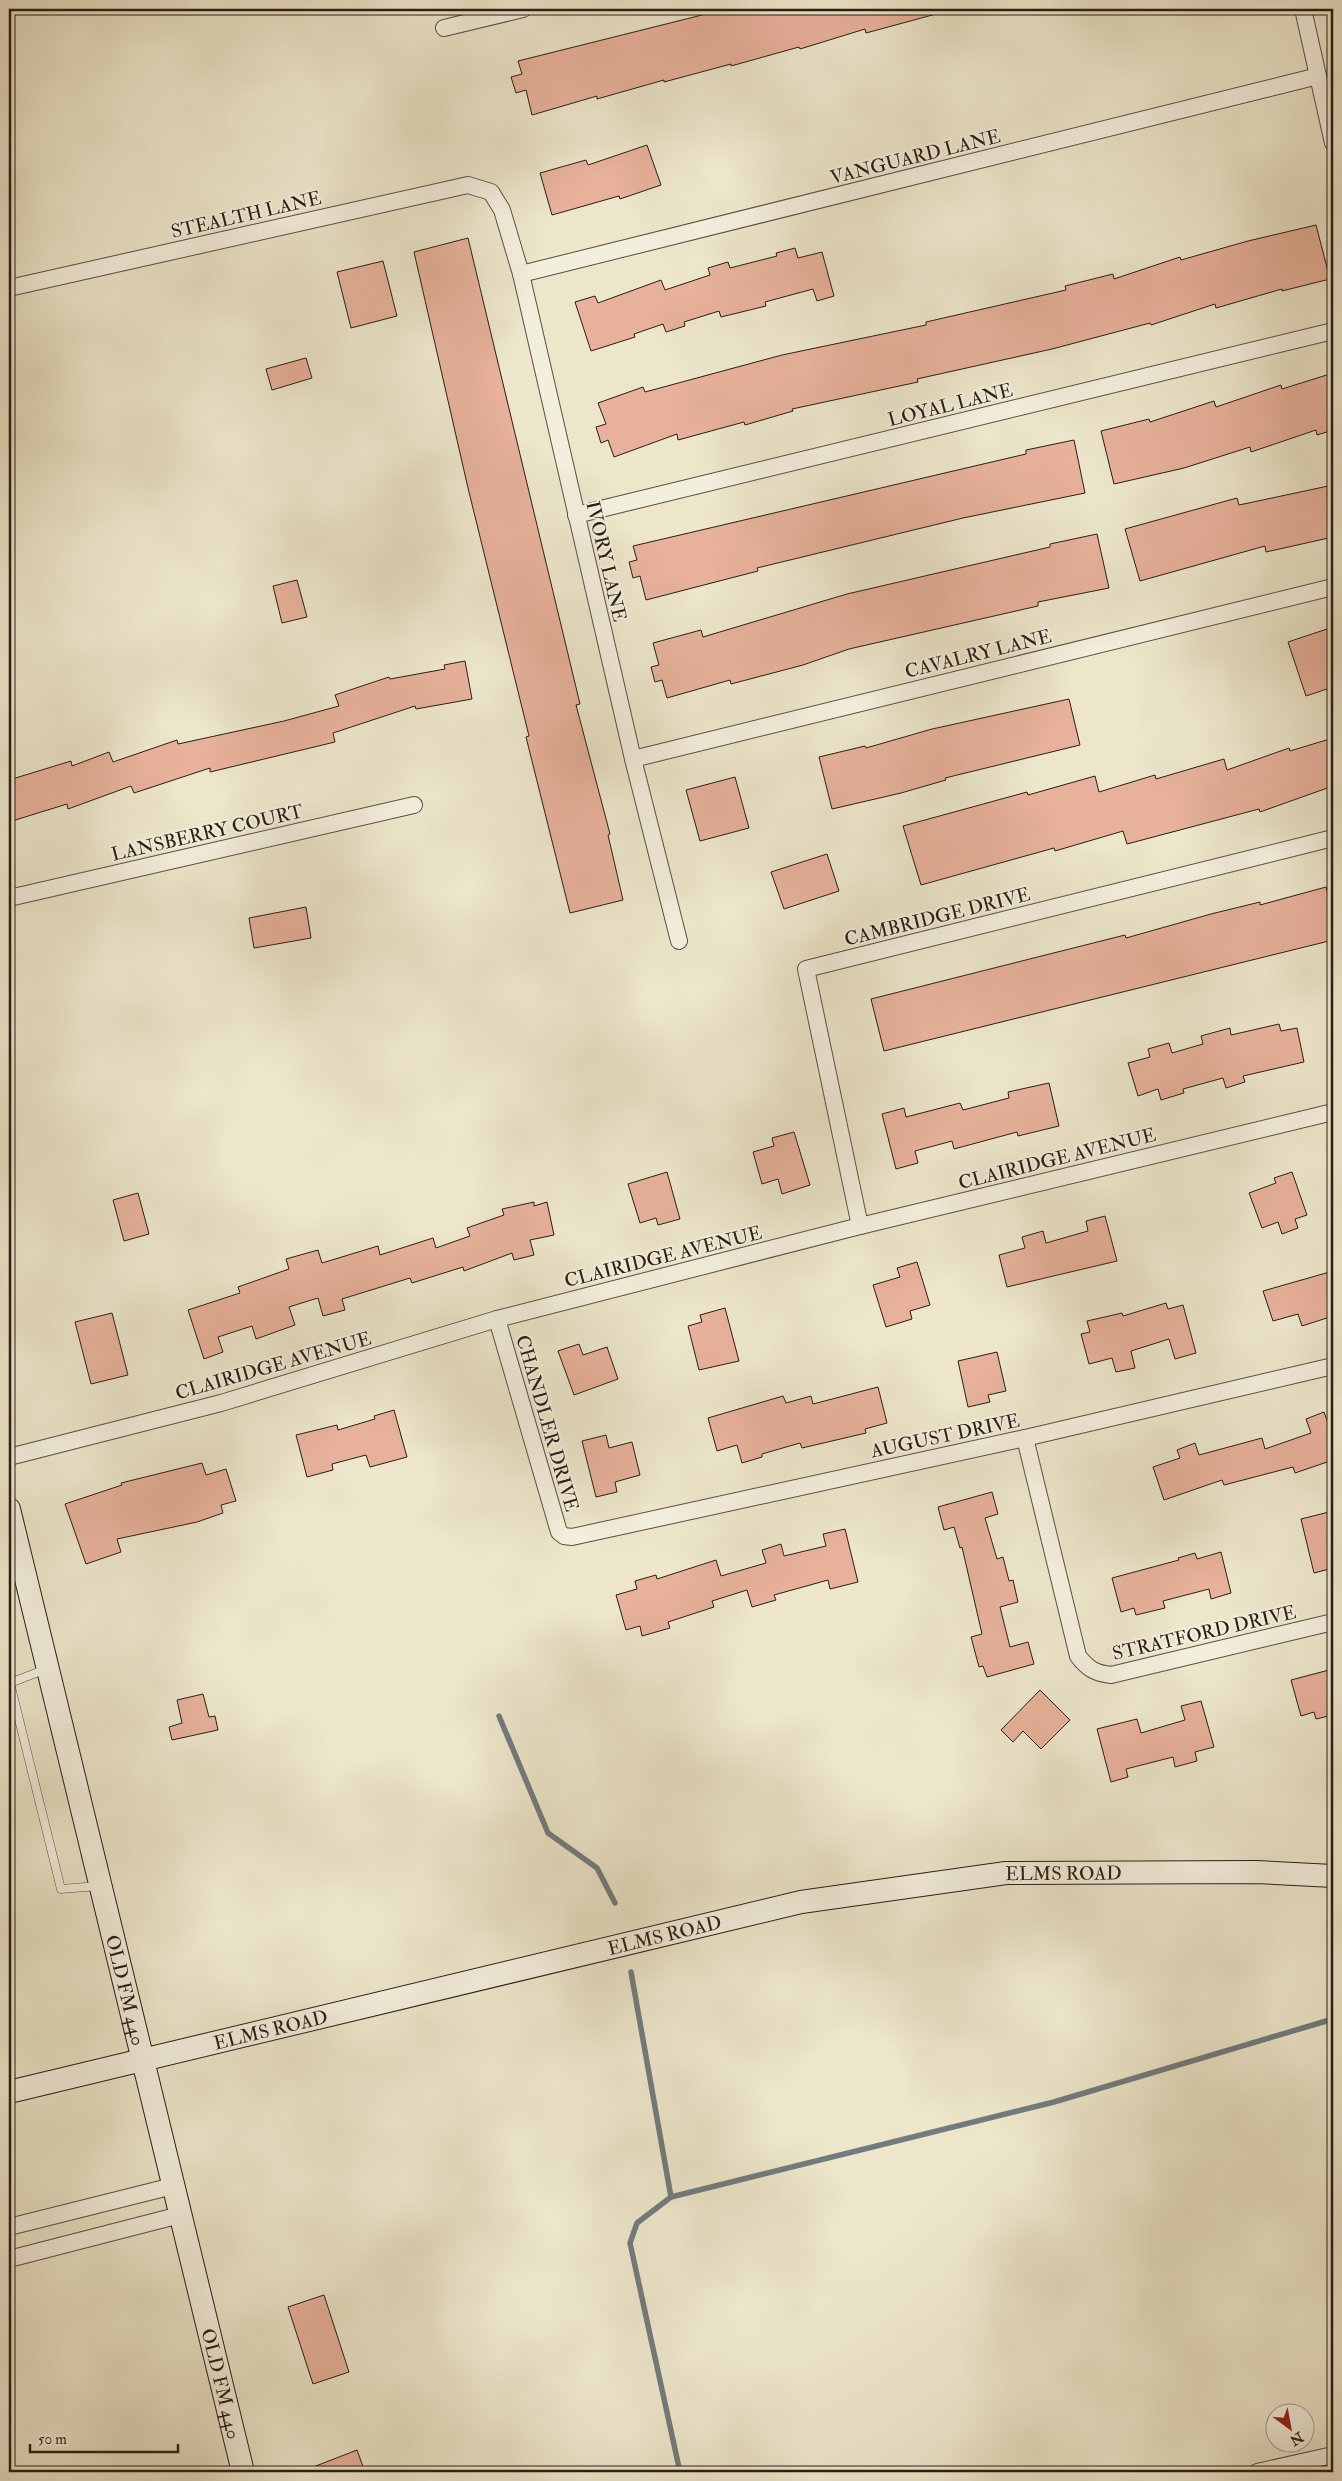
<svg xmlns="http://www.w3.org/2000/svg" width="1342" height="2481" viewBox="0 0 1342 2481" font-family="'IM FELL Double Pica',serif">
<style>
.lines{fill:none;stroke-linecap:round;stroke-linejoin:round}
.stream{stroke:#717c7e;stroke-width:5.5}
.building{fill:#e7b19b;stroke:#2a1c16}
.lane-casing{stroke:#5b4e43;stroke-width:9}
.street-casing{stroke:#5b4e43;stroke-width:18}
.secondary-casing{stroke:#2a1c16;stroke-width:24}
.lane{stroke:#f3efdd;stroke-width:8}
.street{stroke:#f3efdd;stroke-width:16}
.secondary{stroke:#f3efdd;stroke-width:22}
.labels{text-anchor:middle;stroke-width:4;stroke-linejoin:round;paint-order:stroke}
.street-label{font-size:19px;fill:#2a1c16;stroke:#f3efdd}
</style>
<rect width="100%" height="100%" fill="#ede6cb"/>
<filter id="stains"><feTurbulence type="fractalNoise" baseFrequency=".004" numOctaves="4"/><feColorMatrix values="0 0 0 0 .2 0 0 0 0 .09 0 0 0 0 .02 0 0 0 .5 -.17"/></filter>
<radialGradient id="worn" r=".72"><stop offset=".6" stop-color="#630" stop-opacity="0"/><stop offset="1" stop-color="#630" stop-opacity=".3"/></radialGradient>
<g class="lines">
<g class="stream">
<polyline points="499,1716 548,1833 597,1868 615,1903"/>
<polyline points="631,1972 671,2197"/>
<polyline points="680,2472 630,2243 637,2223 671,2197 1054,2102 1333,2019"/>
</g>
</g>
<g class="building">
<polygon points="726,9 935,9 936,14 866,33 865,29 800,49 799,47 731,66 731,64 664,82 664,80 597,99 597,96 532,115 526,90 516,93 511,77 522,74 518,61"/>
<polygon points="647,145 661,185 620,199 619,196 552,215 540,173 586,160 588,165"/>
<polygon points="1316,225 1330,279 1282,291 1282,289 1216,308 1215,304 1151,325 1150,323 1052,349 917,379 918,382 792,409 793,411 745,425 744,422 678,440 677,434 614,457 608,440 601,443 596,427 606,424 598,403 643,387 645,392 782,355 926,325 926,322 1066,290 1065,286 1113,274 1114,279 1180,257 1181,260 1248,241"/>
<polygon points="468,238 580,704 576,705 610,834 608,835 623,900 570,913 526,737 529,736 468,488 414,252"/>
<polygon points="795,248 798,258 822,252 834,296 817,301 813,289 765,302 766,306 721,317 719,311 684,322 685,326 666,332 663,324 634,334 635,337 591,351 575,302 595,296 598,303 661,280 665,290 710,275 708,268 728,262 730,268 777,256 776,253"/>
<polygon points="383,261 397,316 351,328 337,272"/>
<polygon points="306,358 312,378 272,390 266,369"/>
<polygon points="1333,373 1333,430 1317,435 1316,430 1251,452 1250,447 1184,468 1114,484 1101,431 1149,419 1150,422 1214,401 1216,407 1281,385 1282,389"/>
<polygon points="1074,440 1085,493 963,518 757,568 758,571 646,600 640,576 633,578 629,562 637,560 633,546 1026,454 1026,450"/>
<polygon points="1333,485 1333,537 1266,552 1265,546 1140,581 1125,529 1237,498 1239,505"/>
<polygon points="1097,534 1109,588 1038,602 1038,606 849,649 803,665 731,684 730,680 667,698 662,680 655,682 651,667 659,665 653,643 701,630 703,637 847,594 1050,547 1050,544"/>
<polygon points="297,580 307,617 282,623 273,586"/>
<polygon points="1333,627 1333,687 1306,696 1288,642"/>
<polygon points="465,661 472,699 416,709 415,706 333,733 335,742 210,772 210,768 134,793 131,786 68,809 67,804 9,822 9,780 71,761 72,766 109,752 113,762 177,740 178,744 284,721 339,706 335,695 389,677 390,679 445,669 444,665"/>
<polygon points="1069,699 1080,745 945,778 946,780 901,793 832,809 819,757 865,746 866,748 932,729"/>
<polygon points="1333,738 1333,786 1260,812 1259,809 1127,844 1123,831 1055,851 1054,848 921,885 903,826 1027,792 1028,795 1095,776 1099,792 1155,775 1156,779 1224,759 1227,770 1289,748 1290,751"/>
<polygon points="735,777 749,828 700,841 686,790"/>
<polygon points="827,854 839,891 784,909 771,872"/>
<polygon points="1326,887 1333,913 1333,940 884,1051 871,999 1125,935 1126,938 1211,914 1260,902 1260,905"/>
<polygon points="306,907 311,938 254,948 249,918"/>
<polygon points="1279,1024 1281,1031 1297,1028 1304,1062 1243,1076 1245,1082 1226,1088 1223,1078 1183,1089 1184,1093 1161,1100 1158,1089 1138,1096 1128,1063 1150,1057 1148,1049 1169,1043 1172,1053 1203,1044 1201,1036 1230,1028 1231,1035"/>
<polygon points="1049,1083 1059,1126 1018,1136 1017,1132 954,1149 952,1141 915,1151 918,1163 896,1169 882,1114 904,1108 906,1117 960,1103 963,1110 1009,1098 1008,1092"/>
<polygon points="794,1132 810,1185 782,1194 778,1179 762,1184 753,1152 774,1146 772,1138"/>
<polygon points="667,1172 680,1219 658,1225 656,1218 640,1223 628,1184"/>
<polygon points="1292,1172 1307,1215 1295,1219 1298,1228 1282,1234 1278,1222 1262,1228 1249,1193 1276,1183 1274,1178"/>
<polygon points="138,1193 149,1234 124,1241 113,1200"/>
<polygon points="534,1202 534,1206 547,1202 554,1235 530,1240 534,1255 514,1260 512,1253 464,1271 463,1267 412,1283 410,1278 342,1299 345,1310 323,1316 318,1298 289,1307 295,1325 256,1339 252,1326 218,1337 223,1352 204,1359 188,1310 240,1293 238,1287 289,1269 286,1259 318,1250 322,1263 378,1246 380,1255 433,1238 436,1248 470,1236 467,1228 504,1215 502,1209"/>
<polygon points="1105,1216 1117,1261 1007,1287 999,1255 1025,1248 1022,1237 1043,1231 1046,1243 1088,1231 1086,1221"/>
<polygon points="917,1262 930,1305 910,1311 912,1319 886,1327 873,1285 900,1277 897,1268"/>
<polygon points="1333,1271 1333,1316 1302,1326 1298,1314 1273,1321 1263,1291"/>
<polygon points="1166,1303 1168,1309 1183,1305 1196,1353 1175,1359 1169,1339 1131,1351 1135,1368 1116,1372 1112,1358 1089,1364 1081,1334 1090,1332 1087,1321 1122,1313 1123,1316"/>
<polygon points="725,1308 739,1361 699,1370 688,1326 702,1322 700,1315"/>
<polygon points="112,1313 128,1375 91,1384 75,1322"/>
<polygon points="579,1344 583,1355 607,1347 618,1379 574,1395 558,1351"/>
<polygon points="997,1352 1006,1391 988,1395 990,1402 968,1407 958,1361"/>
<polygon points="878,1387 887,1423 865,1429 866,1433 802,1448 800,1443 762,1454 762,1457 742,1463 737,1445 717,1451 708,1418 783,1396 786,1403 811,1396 813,1404"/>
<polygon points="394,1410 407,1457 370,1467 366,1455 332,1464 333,1470 307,1477 296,1435 337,1425 338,1430 375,1419 374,1416"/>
<polygon points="1324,1412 1333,1437 1333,1460 1295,1473 1293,1467 1224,1485 1222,1480 1164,1500 1153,1467 1180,1458 1177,1450 1195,1443 1199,1455 1262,1438 1265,1449 1311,1433 1306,1419"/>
<polygon points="606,1435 609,1448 632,1442 640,1475 615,1482 617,1492 596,1497 582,1441"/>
<polygon points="202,1463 206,1475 226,1469 236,1501 221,1505 223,1513 197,1522 117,1539 121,1552 86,1564 65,1504 122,1485 121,1483"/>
<polygon points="992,1492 998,1514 985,1518 997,1559 1003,1557 1009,1581 1013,1580 1018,1602 1000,1607 1010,1647 1028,1642 1034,1664 987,1677 983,1666 979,1667 971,1637 982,1634 962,1547 960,1548 954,1527 944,1530 938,1507"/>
<polygon points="1329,1512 1333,1529 1333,1568 1314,1573 1301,1519"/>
<polygon points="845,1529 858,1582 830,1589 828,1580 774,1595 776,1600 752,1607 747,1590 712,1601 714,1607 668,1622 670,1628 642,1636 640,1626 626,1630 616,1595 637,1589 635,1581 656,1575 657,1579 716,1560 721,1576 766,1563 762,1550 781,1544 784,1556 826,1546 823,1534"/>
<polygon points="1221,1552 1231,1593 1211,1599 1209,1589 1163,1601 1165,1608 1136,1615 1134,1608 1121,1612 1112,1578 1179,1560 1178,1558 1195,1553 1197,1559"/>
<polygon points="1333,1669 1333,1715 1316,1719 1314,1712 1301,1716 1291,1680"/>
<polygon points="1040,1690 1070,1720 1041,1749 1023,1731 1013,1742 1001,1730"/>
<polygon points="203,1694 209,1717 215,1716 218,1730 172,1740 169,1727 182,1723 177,1700"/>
<polygon points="1201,1701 1214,1747 1195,1752 1197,1761 1175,1767 1173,1757 1126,1769 1128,1777 1111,1782 1097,1729 1137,1719 1141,1733 1185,1720 1181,1706"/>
<polygon points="324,2295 349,2372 313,2384 288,2307"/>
<polygon points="357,2450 365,2472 303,2472 303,2471"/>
</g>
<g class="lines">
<g class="lane-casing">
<polyline id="lane" points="46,1669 10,1683 61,1889 98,1886"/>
</g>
<g class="street-casing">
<g id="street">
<polyline points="1303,9 1333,143"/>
<polyline points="444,28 523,9"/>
<polyline points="521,274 1318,76"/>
<polyline points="9,288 468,185 491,192 502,210 521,274 633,759 679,941"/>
<polyline points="576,515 1333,331"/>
<polyline points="633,759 1333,587"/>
<polyline points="9,898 414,805"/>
<polyline points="860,1226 806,969 1333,838"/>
<polyline points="497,1319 559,1532 564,1536 572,1537 1025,1438 1333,1366"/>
<path d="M1025 1438 1078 1656C1088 1669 1095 1673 1111 1675L1333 1622"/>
<polyline points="9,1457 221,1403 497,1319 860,1226 1333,1112"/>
<polyline points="9,2227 173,2186"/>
<polyline points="9,2259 180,2215"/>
<polyline points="1257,2472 1333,2455"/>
</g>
</g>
<g class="secondary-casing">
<g id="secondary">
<path id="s1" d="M9 1509 243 2472"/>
<path id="s2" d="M9 2092 801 1902 1006 1873 1256 1872 1333 1876"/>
</g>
</g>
<use href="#lane" class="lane"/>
<use href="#street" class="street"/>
<use href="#secondary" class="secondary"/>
</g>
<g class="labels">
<g class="street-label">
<text transform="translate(915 156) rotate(-14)" y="7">VANGUARD LANE</text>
<text transform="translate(246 214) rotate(-13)" y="7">STEALTH LANE</text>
<text transform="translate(950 404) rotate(-14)" y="7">LOYAL LANE</text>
<text transform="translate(607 561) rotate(77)" y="7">IVORY LANE</text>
<text transform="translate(978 653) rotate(-14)" y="7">CAVALRY LANE</text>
<text transform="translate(207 832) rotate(-13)" y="7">LANSBERRY COURT</text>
<text transform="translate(937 916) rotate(-14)" y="7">CAMBRIDGE DRIVE</text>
<text transform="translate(1057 1158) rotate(-14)" y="7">CLAIRIDGE AVENUE</text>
<text transform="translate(663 1256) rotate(-14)" y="7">CLAIRIDGE AVENUE</text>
<text transform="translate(273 1365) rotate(-16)" y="7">CLAIRIDGE AVENUE</text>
<text transform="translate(548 1423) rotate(74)" y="7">CHANDLER DRIVE</text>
<text transform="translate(945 1435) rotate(-12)" y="7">AUGUST DRIVE</text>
<text transform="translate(1204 1632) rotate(-13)" y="7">STRATFORD DRIVE</text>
<text dy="7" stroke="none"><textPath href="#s2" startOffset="1079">ELMS ROAD</textPath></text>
<text dy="7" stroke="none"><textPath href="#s2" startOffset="674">ELMS ROAD</textPath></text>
<text dy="7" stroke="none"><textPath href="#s1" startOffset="495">OLD FM 440</textPath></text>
<text dy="7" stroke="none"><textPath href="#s2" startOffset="269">ELMS ROAD</textPath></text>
<text dy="7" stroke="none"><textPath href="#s1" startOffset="900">OLD FM 440</textPath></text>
</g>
</g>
<rect width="1342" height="2481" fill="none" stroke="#ede6cb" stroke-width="30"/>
<rect x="10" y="10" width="1322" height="2461" fill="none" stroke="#2a1c16" stroke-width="2.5"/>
<rect x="15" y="15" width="1312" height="2451" fill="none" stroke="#2a1c16"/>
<g transform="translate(1290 2428) rotate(148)"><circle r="24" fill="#f3efdd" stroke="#a39b8d"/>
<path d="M0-4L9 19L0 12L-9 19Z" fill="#8f2418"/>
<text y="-8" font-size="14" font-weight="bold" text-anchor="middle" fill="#2a1c16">N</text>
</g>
<path d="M30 2444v8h148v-8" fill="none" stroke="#2a1c16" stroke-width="2.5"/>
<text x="38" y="2444" font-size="15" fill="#2a1c16" stroke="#f3efdd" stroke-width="4" paint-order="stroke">50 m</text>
<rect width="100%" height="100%" filter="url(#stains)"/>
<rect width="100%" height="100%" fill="url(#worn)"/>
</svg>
